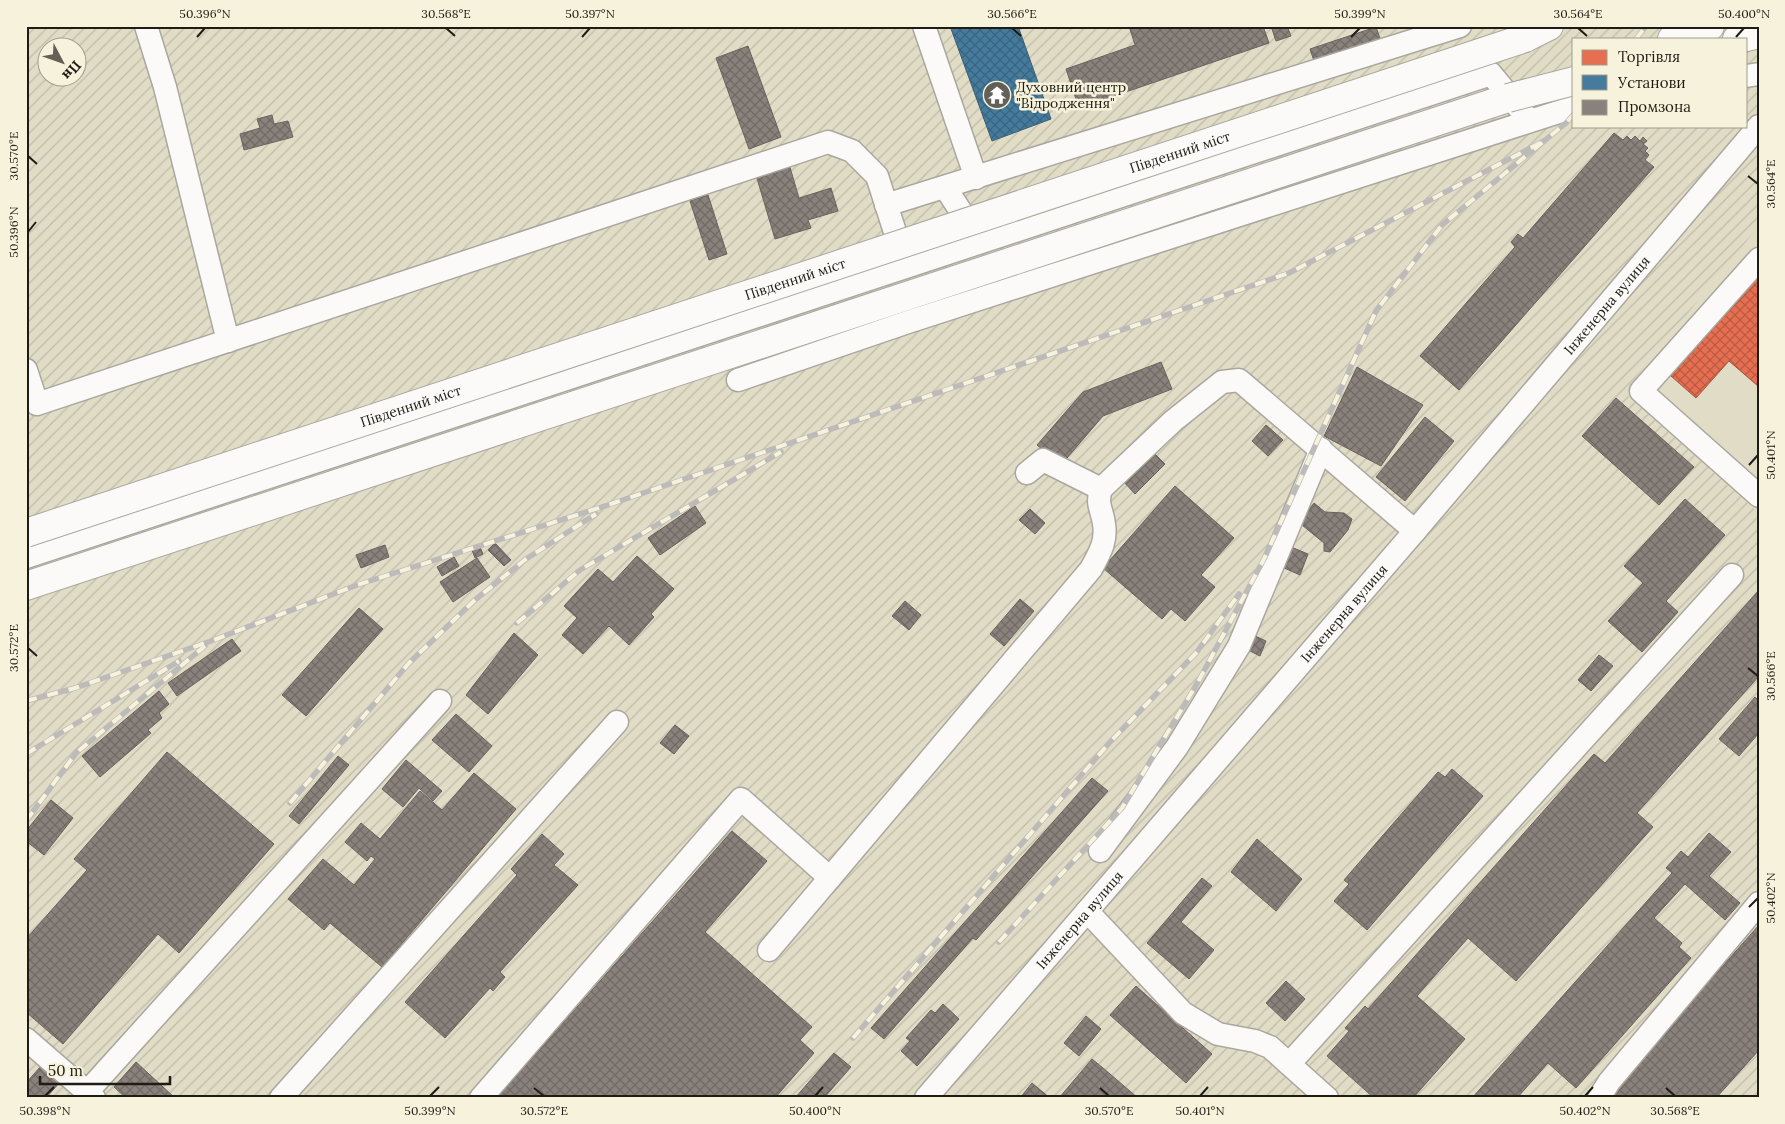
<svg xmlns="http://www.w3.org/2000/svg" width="1785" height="1124" viewBox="0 0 1785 1124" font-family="Lora,serif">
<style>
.built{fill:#e1dcc6}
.industrial{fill:url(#industrial-furrows);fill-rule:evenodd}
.shops{fill:url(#shops-cross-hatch);stroke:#ab563f}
.public{fill:url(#public-cross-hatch);stroke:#395e74}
.industry{fill:url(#industry-cross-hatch);stroke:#6a635d}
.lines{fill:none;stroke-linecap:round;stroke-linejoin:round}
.minor-casing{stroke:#aaa79e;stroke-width:25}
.major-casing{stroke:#aaa79e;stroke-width:30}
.highway-casing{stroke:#aaa79e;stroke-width:30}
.minor{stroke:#fbfaf9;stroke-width:22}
.major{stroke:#fbfaf9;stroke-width:28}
.highway{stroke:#fbfaf9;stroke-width:28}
.rail-casing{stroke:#bcbbb9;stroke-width:5.5}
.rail{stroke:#f7f2db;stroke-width:4;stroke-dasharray:11;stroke-linecap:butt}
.highway-bridge-casing{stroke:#aaa79e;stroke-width:30;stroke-linecap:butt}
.highway-bridge{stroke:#fbfaf9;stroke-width:28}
.ticks{fill:none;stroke:#1e1c14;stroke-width:2}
.labels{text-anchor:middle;stroke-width:5;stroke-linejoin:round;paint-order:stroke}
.poi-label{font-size:14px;fill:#1e1c14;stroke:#f7f2db;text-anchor:start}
.street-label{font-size:14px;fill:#1e1c14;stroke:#f7f2db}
.neatline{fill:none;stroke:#1e1c14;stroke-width:2}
.ticks-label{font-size:12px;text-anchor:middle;fill:#1e1c14}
</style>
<defs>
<pattern id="industrial-furrows" width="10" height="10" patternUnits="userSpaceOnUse" patternTransform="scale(1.25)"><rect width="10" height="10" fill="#e1dcc6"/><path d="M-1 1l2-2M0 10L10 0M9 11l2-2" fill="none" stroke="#c1bca9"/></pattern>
<pattern id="shops-cross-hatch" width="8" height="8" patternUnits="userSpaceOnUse" patternTransform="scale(1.25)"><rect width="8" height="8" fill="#e76f51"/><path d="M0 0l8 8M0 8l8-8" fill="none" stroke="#bb5a42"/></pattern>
<pattern id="public-cross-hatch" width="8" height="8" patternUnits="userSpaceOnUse" patternTransform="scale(1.25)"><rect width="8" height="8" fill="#457b9d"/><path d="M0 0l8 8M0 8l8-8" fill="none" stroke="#39647f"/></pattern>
<pattern id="industry-cross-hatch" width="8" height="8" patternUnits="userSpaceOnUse" patternTransform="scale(1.25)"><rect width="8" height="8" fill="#8a817c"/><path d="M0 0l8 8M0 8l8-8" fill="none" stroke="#706964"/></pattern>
</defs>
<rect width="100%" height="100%" fill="#e3e0d4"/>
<polygon class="built" points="1759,226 1759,513 1623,392"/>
<path class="industrial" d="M26 26H1746L1759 45V226L1624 392 1759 513V1098H26ZM1574 39H1746V126H1574ZM48 48H78V78H48Z"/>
<polygon class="shops" points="1759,277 1759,387 1729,361 1696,398 1671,376"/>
<polygon class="public" points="950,26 1018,26 1051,119 992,141"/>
<g class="industry">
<polygon points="1129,26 1263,26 1269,43 1079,108 1066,69 1135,45"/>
<polygon points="1271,26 1287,26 1291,36 1276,41"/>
<polygon points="1376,27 1383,47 1317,70 1310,49"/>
<polygon points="748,46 781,137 749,149 716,58"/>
<polygon points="272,115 274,124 288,121 293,137 244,150 240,134 260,128 257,119"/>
<polygon points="1614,133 1623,140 1627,136 1631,140 1635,136 1640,141 1643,137 1647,141 1643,144 1648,148 1645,151 1649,155 1645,160 1654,167 1459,390 1420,356 1515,247 1511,242 1518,234 1523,238"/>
<polygon points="789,164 799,198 831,188 838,211 808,220 811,228 775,239 756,175"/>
<polygon points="708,195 727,254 709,260 690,201"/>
<polygon points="1161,362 1172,389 1103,416 1061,465 1037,445 1083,392"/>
<polygon points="1357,367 1423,405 1381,466 1324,436"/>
<polygon points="1616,398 1694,467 1659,505 1582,436"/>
<polygon points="1425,417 1454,441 1405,501 1376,477"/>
<polygon points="1266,425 1283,440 1268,456 1252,441"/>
<polygon points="1153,452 1165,464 1135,494 1123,481"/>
<polygon points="1175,486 1234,538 1201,575 1215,587 1185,621 1171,609 1162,619 1103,568"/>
<polygon points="1685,499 1725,535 1666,601 1678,612 1642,652 1608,621 1643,583 1624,566"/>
<polygon points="1314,503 1325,512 1344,513 1352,519 1348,530 1330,552 1324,551 1324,543 1302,525 1305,521 1302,518"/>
<polygon points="695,506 706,523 660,555 648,538"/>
<polygon points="1030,509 1045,523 1035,534 1019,520"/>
<polygon points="495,543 511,560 504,566 488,550"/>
<polygon points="385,545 389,557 361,568 356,555"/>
<polygon points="480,547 483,554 475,558 472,550"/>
<polygon points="1291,547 1308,554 1300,575 1282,567"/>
<polygon points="637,556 674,589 651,614 654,617 629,645 609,626 583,654 562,635 577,618 564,606 598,569 613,582"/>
<polygon points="454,557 459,566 442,576 437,567"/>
<polygon points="477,558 490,577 453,602 440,582"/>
<polygon points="1759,590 1759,676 1637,813 1653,827 1516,981 1468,938 1417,996 1465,1039 1413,1098 1374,1098 1327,1056 1349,1031 1345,1028 1365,1006 1368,1009 1594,754 1605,763"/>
<polygon points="1020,599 1034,611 1004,646 990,634"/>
<polygon points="905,601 921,615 909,630 892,616"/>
<polygon points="359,608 383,629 306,716 282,695"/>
<polygon points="514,633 538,655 488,714 466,695"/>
<polygon points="1253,635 1266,641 1260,656 1246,649"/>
<polygon points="232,639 241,651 177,696 168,683"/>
<polygon points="1599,655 1613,666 1591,691 1578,680"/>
<polygon points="159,691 169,704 159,713 162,718 148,730 151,733 100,777 82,756"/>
<polygon points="1755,697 1759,701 1759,733 1739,756 1719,739"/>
<polygon points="456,714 492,746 469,772 432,740"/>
<polygon points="675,725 689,736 674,754 660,743"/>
<polygon points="167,752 274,844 179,953 158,934 63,1044 26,1012 26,939 87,870 74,859"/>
<polygon points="338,756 349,765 299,824 289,816"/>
<polygon points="406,760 442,791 433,801 419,788 403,807 382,789"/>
<polygon points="1452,769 1483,796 1367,930 1334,901 1349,884 1344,880 1438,772 1445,777"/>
<polygon points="474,773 516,809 382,967 330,923 324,930 288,899 323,859 354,885 375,859 371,856 367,861 345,842 361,823 380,839 420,791 442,810"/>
<polygon points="1092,778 1108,791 976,940 973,938 884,1039 871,1028"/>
<polygon points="51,800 73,818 44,855 26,841 26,831"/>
<polygon points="732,831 767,861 705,932 812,1027 800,1040 814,1053 775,1098 497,1098"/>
<polygon points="1709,833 1731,852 1709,876 1740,903 1725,920 1685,884 1654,918 1682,943 1679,947 1691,958 1576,1088 1548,1063 1517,1098 1472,1098 1672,873 1666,868 1681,851 1688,857"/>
<polygon points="542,834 564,854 554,865 578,885 500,972 505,977 493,991 490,988 445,1038 405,1002 517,875 511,869"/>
<polygon points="1257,839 1302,879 1276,911 1231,872"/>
<polygon points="1202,878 1212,886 1181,922 1214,950 1189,979 1147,943"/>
<polygon points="1759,925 1759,1050 1716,1098 1606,1098"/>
<polygon points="1286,981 1305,999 1285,1021 1266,1003"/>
<polygon points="1136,986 1212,1054 1186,1083 1110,1015"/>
<polygon points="943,1004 959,1019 917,1066 901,1051 910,1041 906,1038 931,1010 935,1013"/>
<polygon points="1086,1016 1101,1029 1079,1056 1064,1043"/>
<polygon points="834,1053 851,1067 824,1098 795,1098"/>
<polygon points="1092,1059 1103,1068 1138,1098 1059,1098"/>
<polygon points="136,1062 175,1098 126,1098 114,1087"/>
<polygon points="41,1066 60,1082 46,1098 26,1098 26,1083"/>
<polygon points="1032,1083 1050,1098 1020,1098"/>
</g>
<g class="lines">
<g class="minor-casing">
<g id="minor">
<polyline points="146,26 165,87 228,341"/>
<polyline points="924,26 976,178"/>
<polyline points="1746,76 1759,74"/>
<polyline points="945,187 976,235"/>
<polyline points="886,205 1460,26"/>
<polyline points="1759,259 1641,391 1759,496"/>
<polyline points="26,370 37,404 828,142 852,151 877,176 904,260"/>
<polyline points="738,380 908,322 1574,107"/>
<polyline points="1027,473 1043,460 1101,489"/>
<polyline points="26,557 1491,74 1529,120"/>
<polyline points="1100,851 1177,747 1239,646 1321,449"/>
<polyline points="1087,911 1183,1013 1218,1034 1255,1041 1270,1047 1327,1098"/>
<path d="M769 950 1091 569C1099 554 1107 542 1104 524 1102 508 1096 506 1101 489L1173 421 1222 382 1239 380 1415 531"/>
<polyline points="26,1039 94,1098"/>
<polyline points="1289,1064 1732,575"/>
<polyline points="87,1092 440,701"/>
<polyline points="281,1098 617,722"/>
<polyline points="481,1098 741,799 830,878"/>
<path id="s1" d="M926 1098 1415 531 1759 126"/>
<polyline points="1599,1098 1609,1082 1759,903"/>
</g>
</g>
<g class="major-casing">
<polyline id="major" points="1672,39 1710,26"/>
</g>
<g class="highway-casing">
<g id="highway">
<polyline points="1525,38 1549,26"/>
<polyline points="1737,39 1759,34"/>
<polyline points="26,586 1508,98"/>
</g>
</g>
<use href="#minor" class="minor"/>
<use href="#major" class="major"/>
<use href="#highway" class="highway"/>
<g class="rail-casing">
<g id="rail">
<polyline points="1636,39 1646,26"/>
<polyline points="517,623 580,570 781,452"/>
<polyline points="26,701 75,688 211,641 357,585 608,505 1289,273 1544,141"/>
<polyline points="26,754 179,661"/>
<polyline points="290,803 409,663 476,599 526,559 596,514"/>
<polyline points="26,821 76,753 205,646"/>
<polyline points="999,942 1122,808 1198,682 1264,559 1376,311 1442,225 1566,123 1574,114"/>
<polyline points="853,1038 1111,741 1196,653 1239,594"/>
</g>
</g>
<use href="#rail" class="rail"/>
<g class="highway-bridge-casing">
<g id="highway-bridge">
<polyline points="1508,98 1574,81"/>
<path id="s2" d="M26 533 1525 38"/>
</g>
</g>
<use href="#highway-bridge" class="highway-bridge"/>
</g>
<path class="ticks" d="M446 28 455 36M1012 28 1021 36M1578 28 1587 36M197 37 205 28M582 37 590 28M1351 37 1360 28M1736 37 1744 28M28 156 37 164M1748 176 1758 184M28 232 36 222M1749 465 1758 455M28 648 37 656M1748 668 1758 676M1749 907 1758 898M534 1088 544 1096M1100 1088 1109 1096M1666 1088 1675 1096M45 1096 54 1087M430 1096 439 1087M815 1096 823 1087M1200 1096 1208 1087M1585 1096 1593 1087"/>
<defs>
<g id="temple-disc" transform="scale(1.4375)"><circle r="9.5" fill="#636157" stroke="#f7f2db"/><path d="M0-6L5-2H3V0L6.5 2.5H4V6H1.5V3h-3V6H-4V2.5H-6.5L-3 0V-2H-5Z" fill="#fff"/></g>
</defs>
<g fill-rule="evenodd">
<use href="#temple-disc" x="997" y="95"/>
</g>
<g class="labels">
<g class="poi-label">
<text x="1016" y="92">Духовний центр<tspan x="1016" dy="16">"Відродження"</tspan></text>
</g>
<g class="street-label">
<text dy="5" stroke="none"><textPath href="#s2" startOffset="1215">Південний міст</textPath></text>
<text dy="5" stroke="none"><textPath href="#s2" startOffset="810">Південний міст</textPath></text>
<text dy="5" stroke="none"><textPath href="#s1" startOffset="1045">Інженерна вулиця</textPath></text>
<text dy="5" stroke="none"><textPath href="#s2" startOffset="405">Південний міст</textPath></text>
<text dy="5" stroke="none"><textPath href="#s1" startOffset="640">Інженерна вулиця</textPath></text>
<text dy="5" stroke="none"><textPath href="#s1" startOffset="235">Інженерна вулиця</textPath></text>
</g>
</g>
<rect width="1785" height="1124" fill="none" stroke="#f7f2db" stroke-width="55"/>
<rect x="1572" y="38" width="175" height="90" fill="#f7f2db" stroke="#a09c8b"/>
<rect x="1582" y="50" width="25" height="15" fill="#e76f51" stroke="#a09c8b"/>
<text x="1618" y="62" font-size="15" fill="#1e1c14">Торгівля</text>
<rect x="1582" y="75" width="25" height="15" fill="#457b9d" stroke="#a09c8b"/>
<text x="1618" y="88" font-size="15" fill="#1e1c14">Установи</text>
<rect x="1582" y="100" width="25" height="15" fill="#8a817c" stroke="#a09c8b"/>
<text x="1618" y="112" font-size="15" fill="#1e1c14">Промзона</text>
<g transform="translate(62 62) rotate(131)"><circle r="24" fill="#f7f2db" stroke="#a09c8b"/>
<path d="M0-4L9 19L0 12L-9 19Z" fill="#636157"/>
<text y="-8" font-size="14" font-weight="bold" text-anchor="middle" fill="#1e1c14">Пн</text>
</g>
<path d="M40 1076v8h130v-8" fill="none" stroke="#1e1c14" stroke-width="2.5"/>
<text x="48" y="1076" font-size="15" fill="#1e1c14" stroke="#f7f2db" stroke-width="4" paint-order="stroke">50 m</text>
<rect x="28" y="28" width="1730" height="1068" class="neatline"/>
<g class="ticks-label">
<text x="205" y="18">50.396°N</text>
<text x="446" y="18">30.568°E</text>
<text x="590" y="18">50.397°N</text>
<text x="1012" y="18">30.566°E</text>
<text x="1360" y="18">50.399°N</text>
<text x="1578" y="18">30.564°E</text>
<text x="1744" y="18">50.400°N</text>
<text transform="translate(14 156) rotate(-90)" y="4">30.570°E</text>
<text transform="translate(1771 184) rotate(-90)" y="4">30.564°E</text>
<text transform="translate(14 232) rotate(-90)" y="4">50.396°N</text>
<text transform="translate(1771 455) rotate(-90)" y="4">50.401°N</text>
<text transform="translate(14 648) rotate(-90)" y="4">30.572°E</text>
<text transform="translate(1771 676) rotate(-90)" y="4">30.566°E</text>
<text transform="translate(1771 898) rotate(-90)" y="4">50.402°N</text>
<text x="45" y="1115">50.398°N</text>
<text x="430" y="1115">50.399°N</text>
<text x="544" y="1115">30.572°E</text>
<text x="815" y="1115">50.400°N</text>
<text x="1109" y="1115">30.570°E</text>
<text x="1200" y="1115">50.401°N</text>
<text x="1585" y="1115">50.402°N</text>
<text x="1675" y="1115">30.568°E</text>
</g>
</svg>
